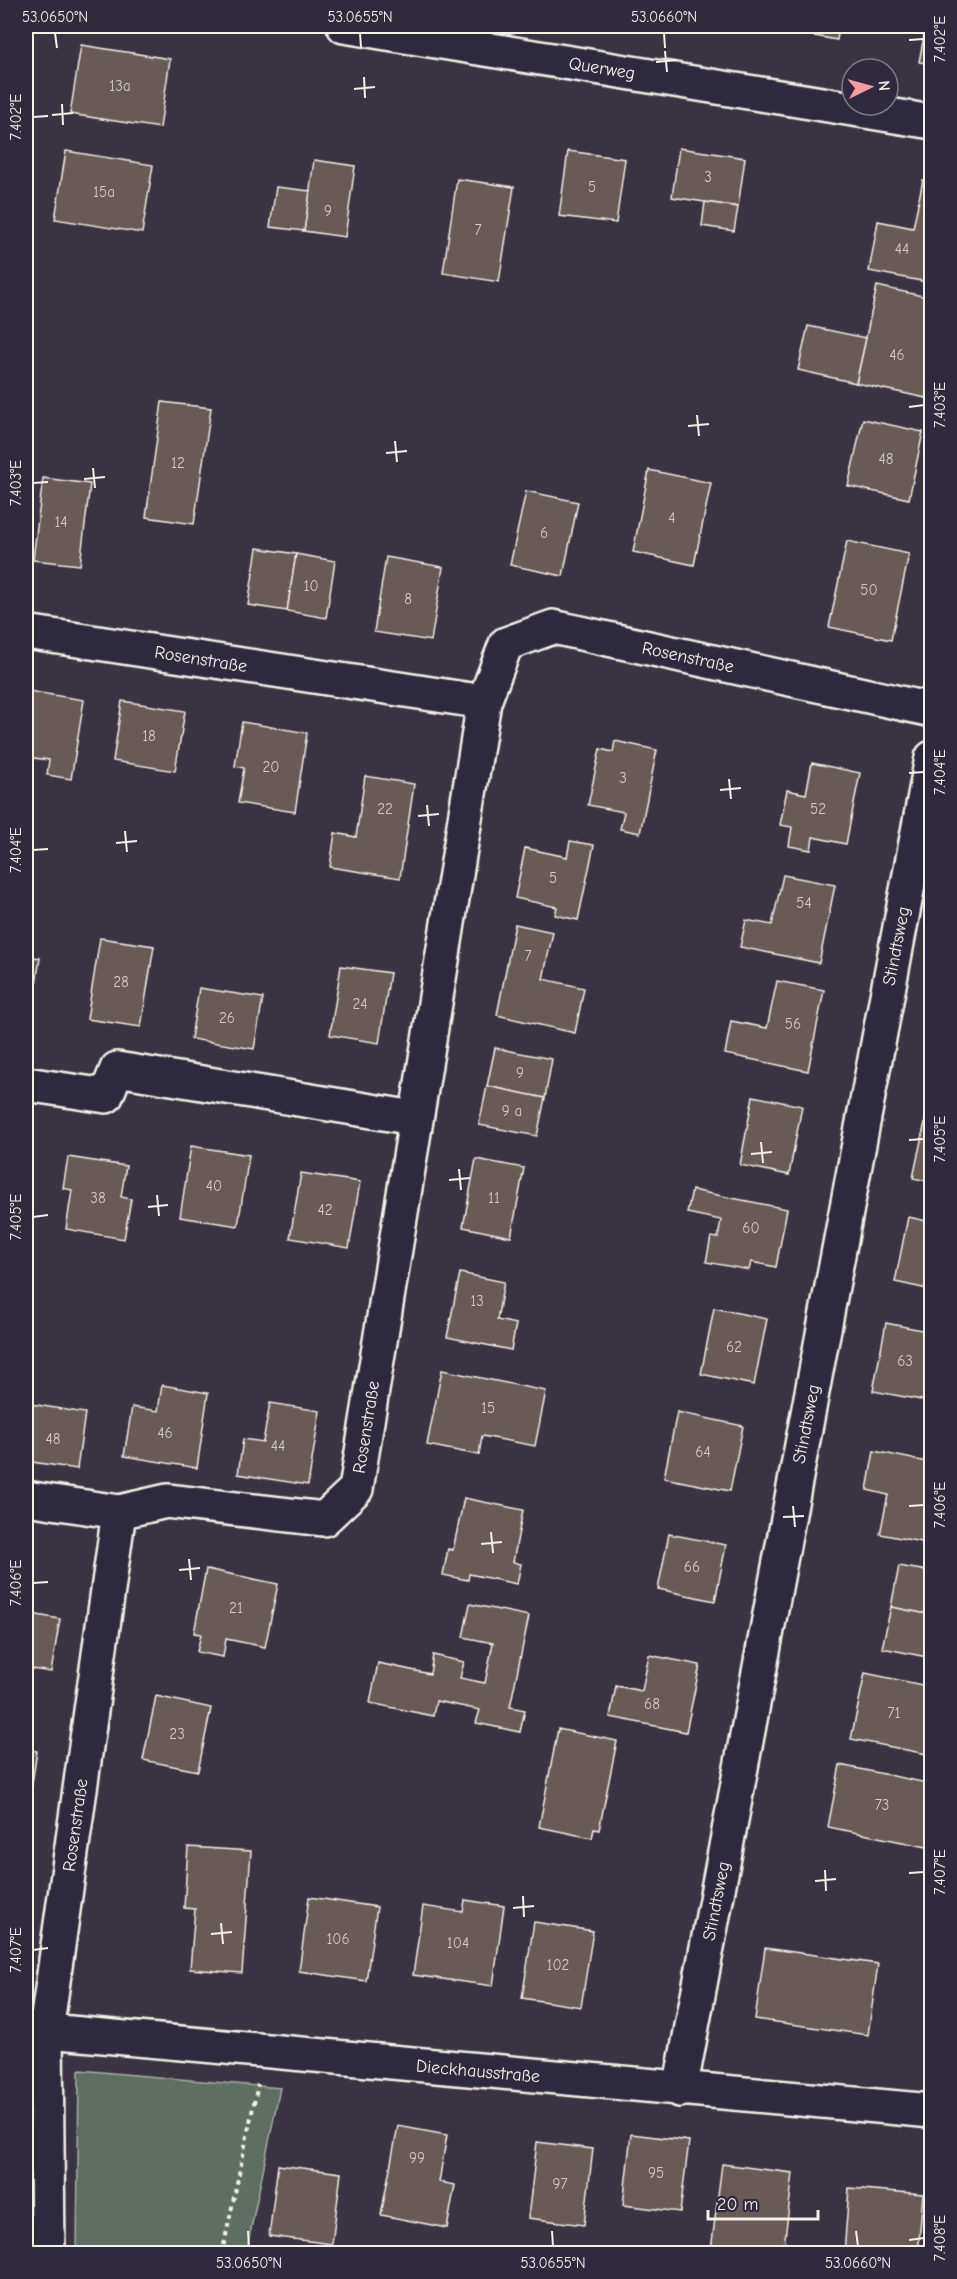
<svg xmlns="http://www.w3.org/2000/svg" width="957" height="2279" viewBox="0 0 957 2279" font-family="'Comic Neue',sans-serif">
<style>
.green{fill:#5e6d64;stroke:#a9afa6;stroke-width:1.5}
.building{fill:#685a56;stroke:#f4f1e8;stroke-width:1.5}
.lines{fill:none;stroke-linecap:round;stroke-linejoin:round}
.minor-casing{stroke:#f4f1e8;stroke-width:38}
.path{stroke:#f4f1e8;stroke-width:4;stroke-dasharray:4.5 4.5;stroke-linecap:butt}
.minor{stroke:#2f2a3d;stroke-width:33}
.ticks{fill:none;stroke:#f4f1e8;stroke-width:2}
.labels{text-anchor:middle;stroke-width:5;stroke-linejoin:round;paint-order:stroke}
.number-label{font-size:15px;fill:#d1cbc4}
.street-label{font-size:18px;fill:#f4f1e8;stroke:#2f2a3d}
.neatline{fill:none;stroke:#f4f1e8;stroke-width:2}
.ticks-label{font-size:15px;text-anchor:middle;fill:#f4f1e8}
</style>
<rect width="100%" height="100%" fill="#3a3442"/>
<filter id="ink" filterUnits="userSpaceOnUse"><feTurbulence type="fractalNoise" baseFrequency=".0167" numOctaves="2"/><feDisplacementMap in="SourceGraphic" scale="12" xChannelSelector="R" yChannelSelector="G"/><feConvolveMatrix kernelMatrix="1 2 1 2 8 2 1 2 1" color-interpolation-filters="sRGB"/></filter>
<g filter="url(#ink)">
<polygon class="green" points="79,2070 280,2088 246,2253 77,2253"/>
<g class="building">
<polygon points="760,26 839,26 837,40"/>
<polygon points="926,26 932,26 932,64 919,62"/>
<polygon points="81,45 170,59 160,128 70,114"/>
<polygon points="679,148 745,158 738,207 672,197"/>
<polygon points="66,151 153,165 142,233 55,219"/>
<polygon points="568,151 625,159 616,223 559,216"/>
<polygon points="314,160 355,166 345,237 304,231"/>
<polygon points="457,179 514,187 499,282 443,273"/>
<polygon points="923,180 932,182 932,283 869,271 878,221 913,228"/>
<polygon points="276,187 310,191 304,231 270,227"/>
<polygon points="705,202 738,207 734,231 702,226"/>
<polygon points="877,286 932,298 932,372 926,398 856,383"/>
<polygon points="808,326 866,338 856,383 798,370"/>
<polygon points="162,402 211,408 194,524 146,517"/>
<polygon points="863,419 923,432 909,499 848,486"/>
<polygon points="649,470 711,483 694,565 633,552"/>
<polygon points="43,478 90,484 80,565 33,560"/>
<polygon points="526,491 578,502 563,576 510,565"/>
<polygon points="847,541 909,554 891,640 829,627"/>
<polygon points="257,548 296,554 287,611 248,605"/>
<polygon points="296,554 335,561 326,618 287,611"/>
<polygon points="386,557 443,567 431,641 374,632"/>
<polygon points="28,691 84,700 71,779 47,775 49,760 26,757"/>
<polygon points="122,701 185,711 175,771 113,761"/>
<polygon points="242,722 307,733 295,812 238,803 244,768 235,766"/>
<polygon points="615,741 657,750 640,833 620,829 624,812 588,805 600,749 613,752"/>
<polygon points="812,763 860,773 846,844 813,837 811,850 789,846 792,827 780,825 787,790 806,794"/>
<polygon points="365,776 414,784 400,878 330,867 335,833 356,837"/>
<polygon points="570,841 594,845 578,920 555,915 557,907 515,898 525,848 567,857"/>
<polygon points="783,875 835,885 819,963 740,947 746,920 772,925"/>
<polygon points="515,924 553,932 543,979 584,988 575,1033 497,1015"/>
<polygon points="100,938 154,946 141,1027 87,1019"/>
<polygon points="26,956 40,958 28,1037 26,1037"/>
<polygon points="341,966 390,973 379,1043 330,1035"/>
<polygon points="777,981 824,990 808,1071 725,1054 731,1021 767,1028"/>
<polygon points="199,988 263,998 254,1049 191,1039"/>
<polygon points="495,1048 552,1059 545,1098 487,1086"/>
<polygon points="487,1086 545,1098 537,1136 479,1125"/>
<polygon points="753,1096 802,1106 789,1175 740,1165"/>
<polygon points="928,1108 932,1109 932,1182 913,1178"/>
<polygon points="191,1146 249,1155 238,1226 180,1217"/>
<polygon points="68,1157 126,1166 121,1197 131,1199 124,1239 66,1229 72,1190 63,1188"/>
<polygon points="476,1159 524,1168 511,1237 463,1227"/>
<polygon points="301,1173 360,1182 349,1248 290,1238"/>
<polygon points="692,1190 787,1209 776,1267 751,1262 749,1270 706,1262 711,1237 718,1238 721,1220 687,1213"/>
<polygon points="908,1217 932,1222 932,1290 895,1282"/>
<polygon points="460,1273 504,1282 497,1320 516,1324 511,1350 447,1337"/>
<polygon points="714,1308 767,1319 754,1385 701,1374"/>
<polygon points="886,1323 932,1332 932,1402 873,1391"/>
<polygon points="442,1370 546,1391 535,1446 482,1436 479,1455 427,1445"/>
<polygon points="162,1385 208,1393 197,1468 124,1456 132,1407 158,1411"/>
<polygon points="270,1403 320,1411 308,1485 238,1474 243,1439 263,1442"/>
<polygon points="31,1404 85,1413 77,1469 26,1461 26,1416 29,1417"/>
<polygon points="677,1412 743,1426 730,1491 664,1478"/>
<polygon points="874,1451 932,1463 932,1544 880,1534 888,1495 867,1490"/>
<polygon points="464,1498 523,1510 513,1562 521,1564 517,1584 469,1574 468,1580 443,1575 448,1549 453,1550"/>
<polygon points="669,1534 726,1545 715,1601 658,1589"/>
<polygon points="899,1566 932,1572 932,1615 891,1607"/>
<polygon points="206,1569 278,1584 265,1647 226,1639 223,1657 197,1652 201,1634 194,1633"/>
<polygon points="470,1604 529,1616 510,1707 525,1710 520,1732 476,1723 480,1710 436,1701 433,1716 370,1703 378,1663 430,1674 433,1655 464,1662 460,1678 485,1683 493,1643 463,1637"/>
<polygon points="891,1607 932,1615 932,1658 882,1648"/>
<polygon points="26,1613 60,1619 51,1672 26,1668"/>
<polygon points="649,1655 700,1665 686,1732 610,1717 616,1686 642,1691"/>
<polygon points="865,1673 932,1687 932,1755 851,1739"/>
<polygon points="156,1696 211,1708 198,1771 143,1760"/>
<polygon points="558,1729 617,1741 599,1830 594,1829 592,1838 539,1827"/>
<polygon points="26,1749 37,1751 28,1810 26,1810"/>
<polygon points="840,1765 932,1784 932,1848 828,1827"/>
<polygon points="188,1847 251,1851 242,1973 190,1969 195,1909 184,1908"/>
<polygon points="309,1897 377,1907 366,1981 299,1971"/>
<polygon points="465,1900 504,1906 493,1986 413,1975 423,1906 463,1912"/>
<polygon points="534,1922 593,1931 581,2007 522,1998"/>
<polygon points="765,1948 878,1964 868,2035 755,2019"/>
<polygon points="398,2126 447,2135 439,2182 455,2185 447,2228 381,2215"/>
<polygon points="631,2134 689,2141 680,2212 623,2205"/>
<polygon points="537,2142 593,2149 584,2225 528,2218"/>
<polygon points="722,2164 793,2173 783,2254 742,2254 711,2250"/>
<polygon points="278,2165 341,2173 332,2244 269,2236"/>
<polygon points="849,2188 923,2194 918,2254 844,2254"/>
</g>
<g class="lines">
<g class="minor-casing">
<g id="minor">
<polyline points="344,26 932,122"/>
<polyline points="26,632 484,702"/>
<polyline points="26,1084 106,1096 117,1069 414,1118"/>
<polyline points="26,1498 119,1512"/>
<polyline points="26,2029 932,2111"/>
<polyline points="680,2090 932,758"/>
<polyline points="48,2254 46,2031 119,1512 167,1501 324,1519 356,1489 484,702 506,644 553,627 932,710"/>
</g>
</g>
<polyline class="path" points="222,2254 258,2084"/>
<use href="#minor" class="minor"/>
</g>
</g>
<path class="ticks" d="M55 33 57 48M360 33 361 48M664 33 665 48M909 40 924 39M665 51 667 72M656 62 677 60M364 77 365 98M354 89 375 87M62 104 63 125M52 115 73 113M33 117 48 116M909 407 924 405M697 415 699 436M688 426 709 424M395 441 397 462M386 453 407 451M93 468 95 488M84 479 105 477M33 483 48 482M909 773 924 772M729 779 731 799M720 790 741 788M427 805 429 826M418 816 439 814M125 831 127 852M116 843 137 841M33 850 48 849M909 1140 924 1139M761 1142 763 1163M751 1154 772 1152M459 1169 461 1190M449 1180 470 1178M157 1195 159 1216M148 1207 168 1205M33 1217 48 1215M793 1506 795 1527M909 1506 924 1505M783 1517 804 1516M491 1532 493 1553M481 1544 502 1542M189 1559 191 1580M179 1570 200 1568M33 1583 48 1582M825 1870 826 1891M909 1873 924 1872M815 1881 836 1879M523 1896 524 1917M513 1908 534 1906M221 1923 223 1944M211 1934 232 1932M33 1950 48 1948M248 2231 249 2246M552 2231 553 2246M856 2231 858 2246M909 2240 924 2238"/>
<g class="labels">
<g class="number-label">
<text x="120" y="91">13a</text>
<text x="708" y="182">3</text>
<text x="592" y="192">5</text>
<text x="104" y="197">15a</text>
<text x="328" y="216">9</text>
<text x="478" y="235">7</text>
<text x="902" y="254">44</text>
<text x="897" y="360">46</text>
<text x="886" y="464">48</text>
<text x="178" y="468">12</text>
<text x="672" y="523">4</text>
<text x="61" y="527">14</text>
<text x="544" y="538">6</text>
<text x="311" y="591">10</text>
<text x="869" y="595">50</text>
<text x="408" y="604">8</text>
<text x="149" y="741">18</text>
<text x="271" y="772">20</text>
<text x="623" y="783">3</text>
<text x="385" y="814">22</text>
<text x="818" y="814">52</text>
<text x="553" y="883">5</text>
<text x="804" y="908">54</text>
<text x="528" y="961">7</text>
<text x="121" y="987">28</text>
<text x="360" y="1009">24</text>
<text x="227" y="1023">26</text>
<text x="793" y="1029">56</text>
<text x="520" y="1078">9</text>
<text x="512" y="1116">9 a</text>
<text x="214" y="1191">40</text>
<text x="98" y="1203">38</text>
<text x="494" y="1203">11</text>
<text x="325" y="1215">42</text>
<text x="751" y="1233">60</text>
<text x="477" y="1306">13</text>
<text x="734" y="1352">62</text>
<text x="905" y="1366">63</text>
<text x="488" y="1413">15</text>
<text x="165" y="1438">46</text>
<text x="53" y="1444">48</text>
<text x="278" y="1451">44</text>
<text x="703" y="1457">64</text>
<text x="692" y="1572">66</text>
<text x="236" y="1613">21</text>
<text x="652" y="1709">68</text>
<text x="894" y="1718">71</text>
<text x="177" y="1739">23</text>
<text x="882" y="1810">73</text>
<text x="338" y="1944">106</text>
<text x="458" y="1948">104</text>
<text x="558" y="1970">102</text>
<text x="417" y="2163">99</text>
<text x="656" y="2178">95</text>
<text x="560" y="2189">97</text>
</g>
<g class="street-label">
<text transform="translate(602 68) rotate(9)" y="6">Querweg</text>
<text transform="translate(688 657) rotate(12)" y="6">Rosenstraße</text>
<text transform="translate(201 659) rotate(9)" y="6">Rosenstraße</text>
<text transform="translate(896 946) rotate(-79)" y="6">Stindtsweg</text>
<text transform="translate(806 1424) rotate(-79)" y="6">Stindtsweg</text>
<text transform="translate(366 1427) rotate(-81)" y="6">Rosenstraße</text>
<text transform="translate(75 1825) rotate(-82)" y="6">Rosenstraße</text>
<text transform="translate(716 1901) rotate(-79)" y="6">Stindtsweg</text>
<text transform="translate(478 2071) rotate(5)" y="6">Dieckhausstraße</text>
</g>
</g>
<rect width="957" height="2279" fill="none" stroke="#2f2a3d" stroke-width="66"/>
<g transform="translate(870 87) rotate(85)"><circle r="28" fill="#2f2a3d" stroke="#7e7a81" stroke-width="1.5"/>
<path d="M0-4.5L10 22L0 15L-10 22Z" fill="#ff9aa2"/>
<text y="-9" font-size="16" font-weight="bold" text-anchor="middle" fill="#f4f1e8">N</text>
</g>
<path d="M708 2210v9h110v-9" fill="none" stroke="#f4f1e8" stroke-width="3"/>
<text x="717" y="2210" font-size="18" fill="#f4f1e8" stroke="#2f2a3d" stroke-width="4.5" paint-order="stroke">20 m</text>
<rect x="33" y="33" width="891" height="2213" class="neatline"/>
<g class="ticks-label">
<text x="55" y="22">53.0650°N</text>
<text x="360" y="22">53.0655°N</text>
<text x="664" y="22">53.0660°N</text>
<text transform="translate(940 39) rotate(-90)" y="5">7.402°E</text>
<text transform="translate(16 117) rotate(-90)" y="5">7.402°E</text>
<text transform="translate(940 405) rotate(-90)" y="5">7.403°E</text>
<text transform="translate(16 483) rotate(-90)" y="5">7.403°E</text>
<text transform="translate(940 772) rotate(-90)" y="5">7.404°E</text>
<text transform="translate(16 850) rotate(-90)" y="5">7.404°E</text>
<text transform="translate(940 1139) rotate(-90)" y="5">7.405°E</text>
<text transform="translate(16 1217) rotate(-90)" y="5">7.405°E</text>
<text transform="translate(940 1505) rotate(-90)" y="5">7.406°E</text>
<text transform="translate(16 1583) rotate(-90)" y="5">7.406°E</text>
<text transform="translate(940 1872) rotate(-90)" y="5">7.407°E</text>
<text transform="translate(16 1950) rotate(-90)" y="5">7.407°E</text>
<text transform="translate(940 2238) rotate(-90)" y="5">7.408°E</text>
<text x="249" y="2268">53.0650°N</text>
<text x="553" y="2268">53.0655°N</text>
<text x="858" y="2268">53.0660°N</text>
</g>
</svg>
